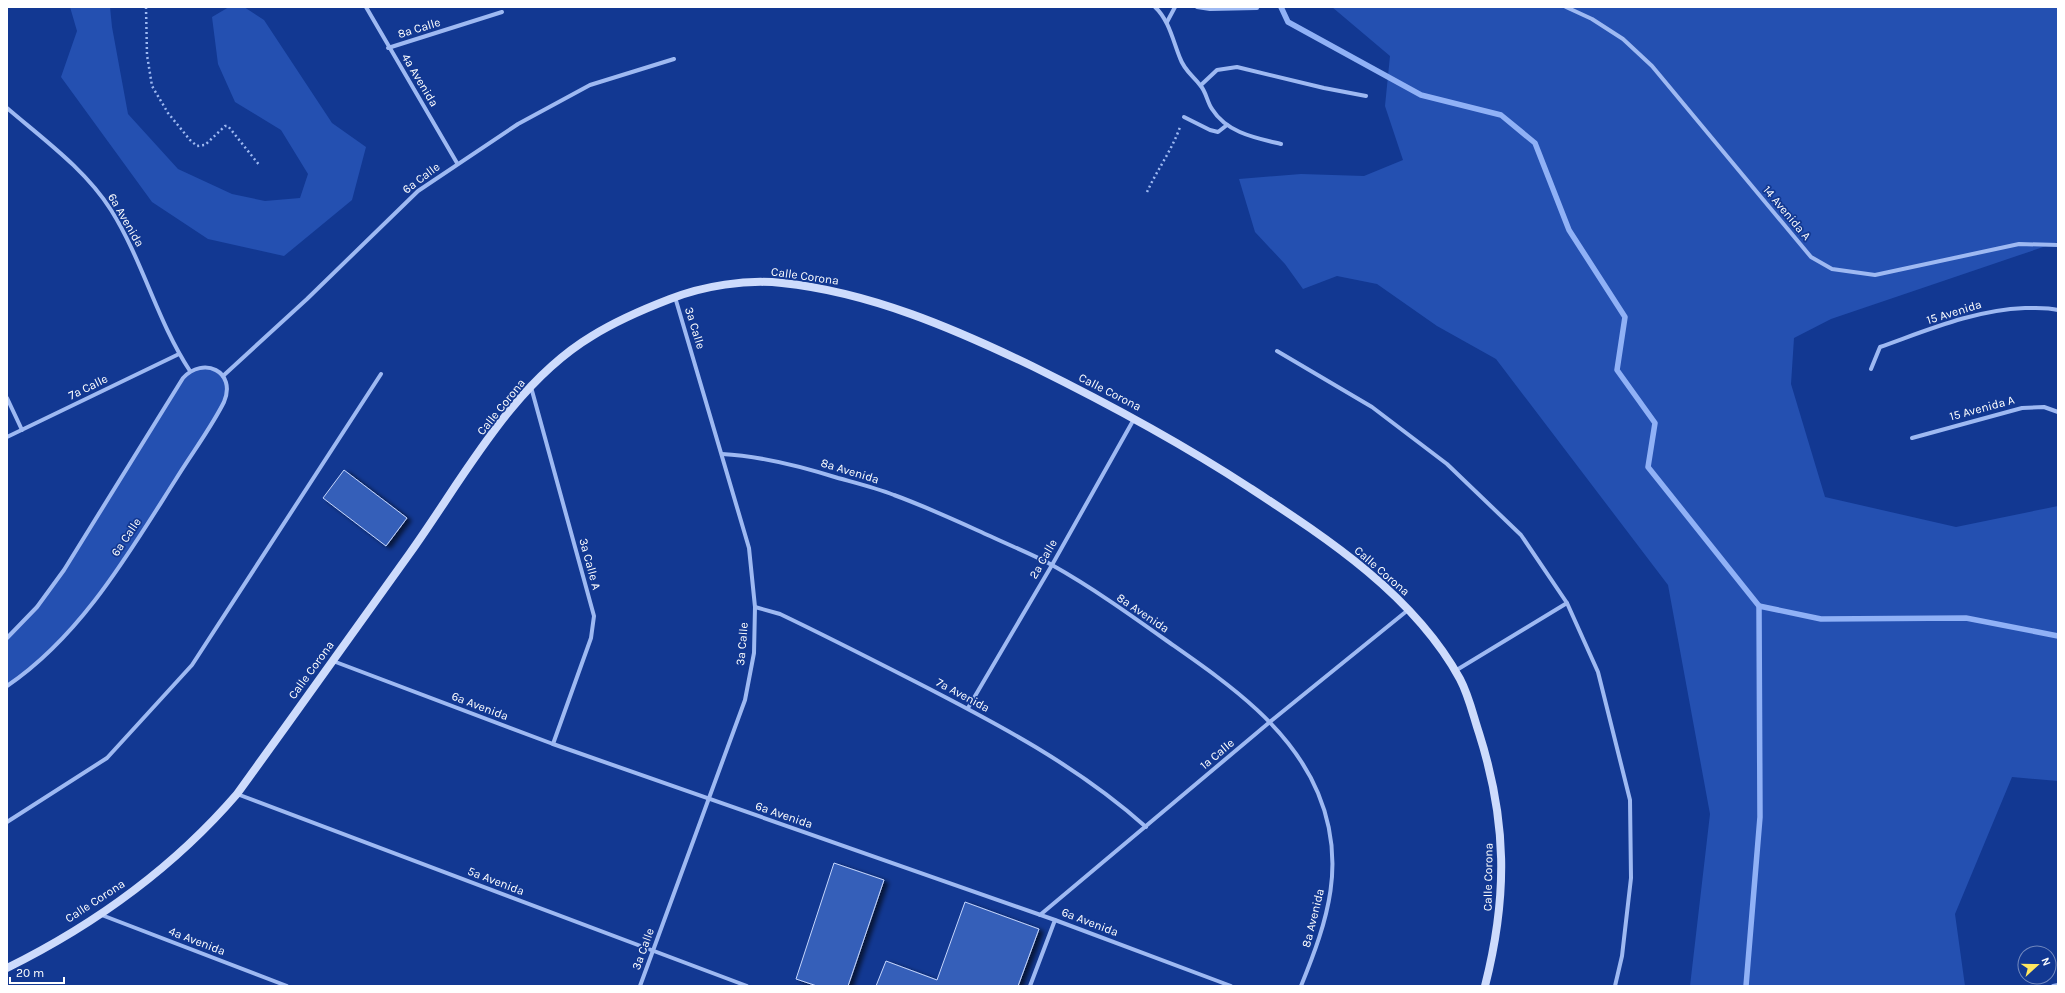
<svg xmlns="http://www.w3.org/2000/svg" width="2065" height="993" viewBox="0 0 2065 993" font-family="Karla,sans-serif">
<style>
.green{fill:#2450b1}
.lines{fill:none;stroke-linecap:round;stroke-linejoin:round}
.stream{stroke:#90b1f6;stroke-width:5.5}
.building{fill:#355eb9;stroke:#c6d7fd;filter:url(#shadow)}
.path{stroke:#9eb9f2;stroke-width:2.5;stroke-dasharray:2 3;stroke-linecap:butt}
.street{stroke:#9eb9f2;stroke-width:4}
.secondary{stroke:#cddbfc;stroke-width:8}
.labels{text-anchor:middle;stroke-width:3.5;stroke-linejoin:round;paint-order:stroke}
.street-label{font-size:12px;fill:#fff;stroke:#123892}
</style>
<defs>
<filter id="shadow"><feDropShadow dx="4.5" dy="2.5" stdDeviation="2" flood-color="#0009"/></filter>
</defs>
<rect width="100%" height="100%" fill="#123892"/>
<g class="green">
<polygon points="70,7 110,7 112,27 128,114 178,169 232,194 265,201 300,198 308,174 281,130 235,102 218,64 212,17 229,7 244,7 264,20 332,123 366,147 352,200 284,256 208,239 152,202 61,77 77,31"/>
<polygon points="1332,7 2058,7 2058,242 1831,319 1794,338 1791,384 1825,497 1956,527 2058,506 2058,781 2012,777 1955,914 1965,986 1690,986 1710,814 1668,585 1496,359 1437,326 1377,284 1337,276 1303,289 1285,264 1255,232 1239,179 1301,174 1364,176 1403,160 1385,106 1390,56"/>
<polygon points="193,369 216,370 227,385 224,402 160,504 95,599 49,653 7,686 7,638 14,633 64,570 180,382"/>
</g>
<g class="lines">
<g class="stream">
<polyline points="1281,7 1288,22 1421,95 1501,115 1535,143 1569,230 1625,317 1617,370 1655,423 1648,467 1759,606 1760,817 1746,986"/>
<polyline points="1759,606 1821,619 1966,618 2058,636"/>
</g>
</g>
<g class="building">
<polygon points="344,470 407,518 386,546 323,498"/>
<polygon points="834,863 884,880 848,986 817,986 796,979"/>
<polygon points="965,902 1039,929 1018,986 876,986 886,961 937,980"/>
</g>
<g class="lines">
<g class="path">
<polyline points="146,7 147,55 152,86 168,113 190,140 197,146 205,145 225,126 228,126 260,166"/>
<path d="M1147 192C1157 170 1172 150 1180 127"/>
</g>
<g class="street">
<polyline points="366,7 457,163"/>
<path d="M1155 7C1169 20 1173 41 1180 58 1184 70 1193 76 1200 85 1206 91 1207 102 1212 109 1227 133 1256 138 1281 144"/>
<polyline points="1197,7 1210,9 1257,8"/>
<polyline points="1566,7 1592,19 1623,39 1652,66 1811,257 1832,269 1875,275 2019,244 2058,245"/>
<polyline points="1167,22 1175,7"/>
<polyline points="388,48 502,12"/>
<polyline points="1201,85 1217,70 1237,67 1324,88 1366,96"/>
<path d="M7 108C43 139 85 169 111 210 143 261 157 321 190 371"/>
<polyline points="1184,117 1210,130 1218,132 1227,125"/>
<polyline points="1277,351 1372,407 1447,464 1521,535 1567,603 1598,672 1630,800 1631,878 1622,956 1615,986"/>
<path d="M1871 369 1880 347C1928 330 1974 310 2025 308 2036 308 2047 307 2058 310"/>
<polyline points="223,376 307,299 418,191 518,124 590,85 674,59"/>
<polyline points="531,387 594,616 591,638 553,744"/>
<polyline points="7,398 22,430"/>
<polyline points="7,437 179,354"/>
<polyline points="1912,438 2022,408 2044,407 2058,412"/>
<path d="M722 454C762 456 800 466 838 478 856 483 876 488 894 495 927 507 959 522 990 536 1011 546 1032 554 1052 565 1093 588 1132 616 1170 643 1227 683 1290 726 1318 793 1347 862 1328 920 1301 986"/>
<path d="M755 607 780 614C826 636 871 659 916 682 996 723 1078 766 1146 827"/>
<path d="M7 638 37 607 64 570 183 378C203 356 237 371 224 402 211 428 192 453 176 479 129 553 81 636 7 686"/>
<polyline points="333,661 553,744 1055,920 1231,986"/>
<polyline points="1455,671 1567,603"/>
<polyline points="968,708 1052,565 1134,419"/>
<polyline points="237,794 747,986"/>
<polyline points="7,822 107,758 192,665 381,374"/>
<polyline points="99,914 287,986"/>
<polyline points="1040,915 1271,721 1408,610"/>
<polyline points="640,986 745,700 754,653 755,607 749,548 675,297"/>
<polyline points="1030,986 1055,920"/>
<polyline points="2053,986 2058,985"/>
</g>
<path class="secondary" d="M7 968C94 925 174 867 237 794 295 714 352 634 410 553 463 479 512 384 592 336 616 321 644 309 670 299 703 286 746 279 782 283 870 292 955 329 1034 367 1109 404 1181 443 1250 488 1328 539 1414 595 1460 679 1469 696 1473 715 1479 733 1507 821 1508 896 1485 986"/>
</g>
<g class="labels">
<g class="street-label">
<text transform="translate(419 28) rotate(-17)" y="4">8a Calle</text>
<text transform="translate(420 80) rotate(59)" y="4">4a Avenida</text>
<text transform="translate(421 178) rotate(-37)" y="4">6a Calle</text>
<text transform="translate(1787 213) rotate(50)" y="4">14 Avenida A</text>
<text transform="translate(126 220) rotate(60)" y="4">6a Avenida</text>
<text transform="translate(805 276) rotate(8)" y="4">Calle Corona</text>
<text transform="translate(1954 312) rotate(-17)" y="4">15 Avenida</text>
<text transform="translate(695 328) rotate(73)" y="4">3a Calle</text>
<text transform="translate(88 387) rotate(-26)" y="4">7a Calle</text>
<text transform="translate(1110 392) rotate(27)" y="4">Calle Corona</text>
<text transform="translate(501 407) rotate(-51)" y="4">Calle Corona</text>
<text transform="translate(1982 408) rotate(-15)" y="4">15 Avenida A</text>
<text transform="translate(850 471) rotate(17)" y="4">8a Avenida</text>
<text transform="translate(126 537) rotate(-56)" y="4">6a Calle</text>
<text transform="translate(1043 559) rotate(-60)" y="4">2a Calle</text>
<text transform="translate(590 564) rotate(75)" y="4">3a Calle A</text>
<text transform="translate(1382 571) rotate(41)" y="4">Calle Corona</text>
<text transform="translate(1143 613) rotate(34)" y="4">8a Avenida</text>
<text transform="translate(742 644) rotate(-85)" y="4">3a Calle</text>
<text transform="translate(311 670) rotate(-54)" y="4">Calle Corona</text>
<text transform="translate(963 695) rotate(28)" y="4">7a Avenida</text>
<text transform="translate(480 706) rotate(21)" y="4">6a Avenida</text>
<text transform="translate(1217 754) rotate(-40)" y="4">1a Calle</text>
<text transform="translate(784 815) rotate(19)" y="4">6a Avenida</text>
<text transform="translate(1488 877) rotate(-89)" y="4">Calle Corona</text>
<text transform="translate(496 881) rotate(21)" y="4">5a Avenida</text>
<text transform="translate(95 901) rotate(-33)" y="4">Calle Corona</text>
<text transform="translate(1313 918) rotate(-76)" y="4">8a Avenida</text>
<text transform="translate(1090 922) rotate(21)" y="4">6a Avenida</text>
<text transform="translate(197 941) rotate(21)" y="4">4a Avenida</text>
<text transform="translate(643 949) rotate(-70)" y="4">3a Calle</text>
</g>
</g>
<rect width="2065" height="993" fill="none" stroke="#ffffff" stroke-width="16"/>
<g transform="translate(2037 965) rotate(69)"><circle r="19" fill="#123892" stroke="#7188be"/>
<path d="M0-3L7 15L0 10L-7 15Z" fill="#ffe760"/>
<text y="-6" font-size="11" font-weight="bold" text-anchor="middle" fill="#ffffff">N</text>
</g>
<path d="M10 977v6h54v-6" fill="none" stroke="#ffffff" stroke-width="2"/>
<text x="16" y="977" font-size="12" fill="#ffffff" stroke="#123892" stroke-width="3" paint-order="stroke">20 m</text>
</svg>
